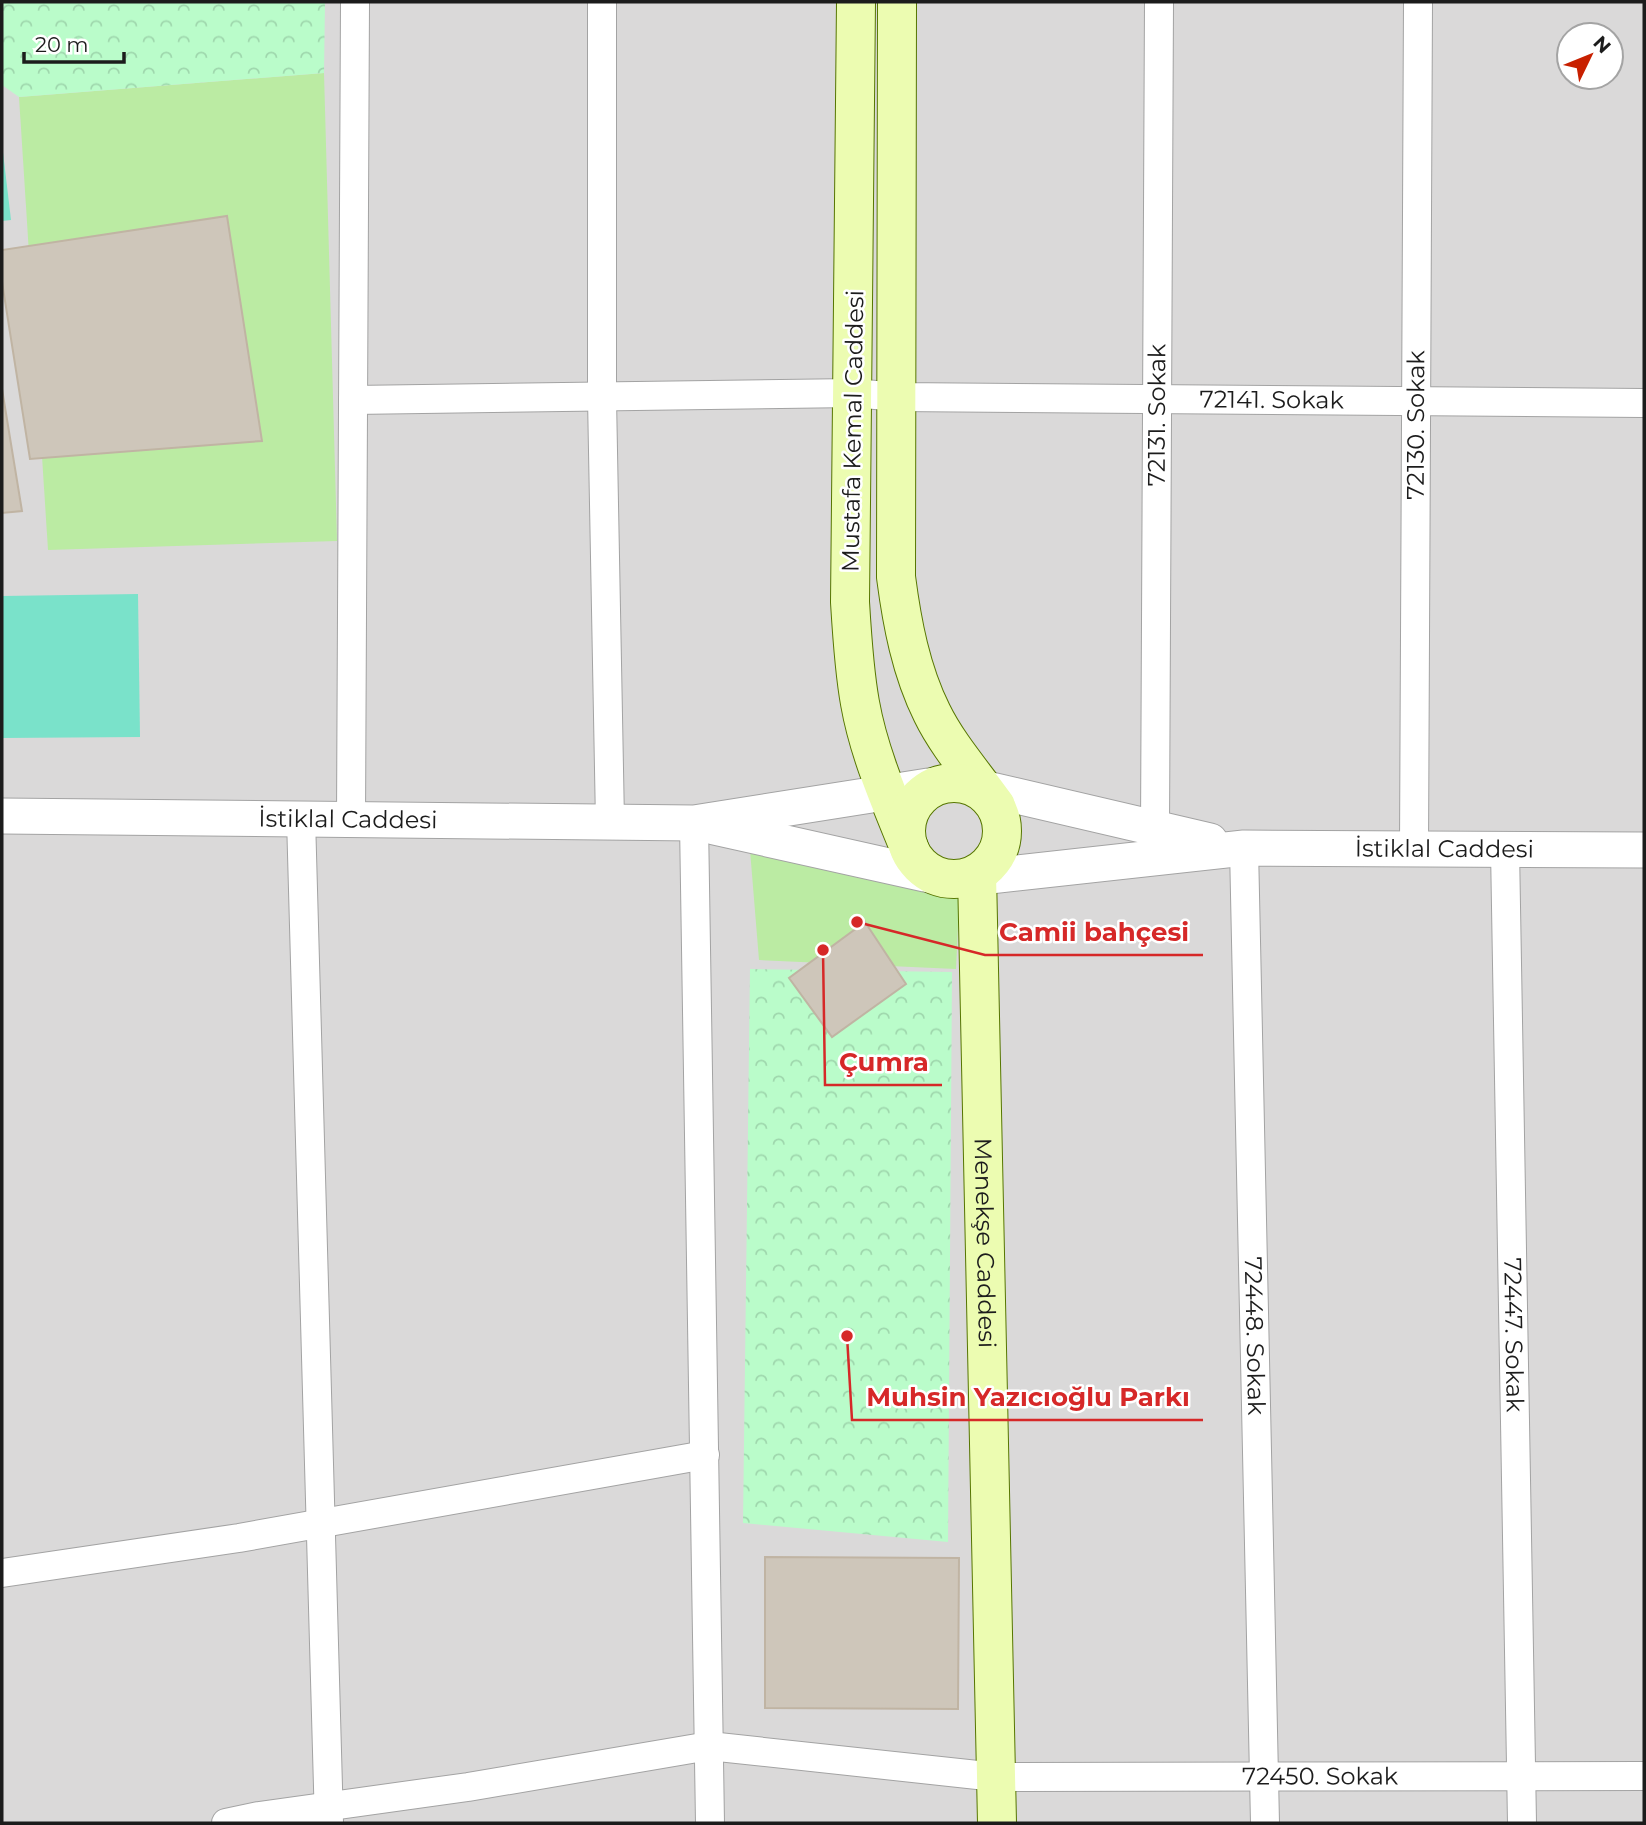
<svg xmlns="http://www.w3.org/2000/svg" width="1646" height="1825" viewBox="0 0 1646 1825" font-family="Montserrat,sans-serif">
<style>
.residential{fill:#dad9d9;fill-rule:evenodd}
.grass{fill:#bbeba3}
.park{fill:url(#park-crowns)}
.pitch{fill:#7ae2ca}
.building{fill:#cec6ba;stroke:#c0b4a3;stroke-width:2}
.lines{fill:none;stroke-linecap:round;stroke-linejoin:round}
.minor-casing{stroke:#a3a3a3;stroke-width:30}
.tertiary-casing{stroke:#a3a3a3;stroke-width:37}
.secondary-casing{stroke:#567600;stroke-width:40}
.minor{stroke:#fff;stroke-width:28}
.tertiary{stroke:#fff;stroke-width:35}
.secondary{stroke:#ecfcb1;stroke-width:38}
.labels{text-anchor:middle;stroke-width:5;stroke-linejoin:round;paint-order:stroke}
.street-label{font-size:24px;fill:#1c1c1c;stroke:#fff}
.leader{fill:none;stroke:#d62828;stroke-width:2.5}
.callout-dot{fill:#d62828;stroke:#fff;stroke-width:2.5}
.callout-label{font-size:26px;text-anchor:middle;font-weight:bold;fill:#d62828;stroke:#fff;stroke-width:5;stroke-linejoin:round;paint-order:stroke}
</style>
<defs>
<pattern id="park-crowns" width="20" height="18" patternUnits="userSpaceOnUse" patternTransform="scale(1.75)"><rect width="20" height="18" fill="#bafcca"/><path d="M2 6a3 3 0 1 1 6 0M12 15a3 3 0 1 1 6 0" fill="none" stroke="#9fd7ad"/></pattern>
</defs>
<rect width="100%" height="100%" fill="#eeece1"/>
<path class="residential" d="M2 2H1644V1823H2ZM1569 35H1611V77H1569Z"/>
<g class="grass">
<polygon points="324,73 337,541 48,550 19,97"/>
<polygon points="750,850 960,885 956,969 759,960"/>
</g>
<g class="park">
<polygon points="2,2 325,2 324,73 19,97 2,85"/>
<polygon points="750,969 952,972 948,1542 743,1523"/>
</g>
<g class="pitch">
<polygon points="2,144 11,220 2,221"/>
<polygon points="138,594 140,737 2,738 2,596"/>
</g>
<g class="building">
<polygon points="227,216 262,441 30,459 2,282 2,250"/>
<polygon points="2,389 22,511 2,513"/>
<polygon points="865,922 906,984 832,1037 789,978"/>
<polygon points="765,1557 959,1558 958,1709 765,1708"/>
</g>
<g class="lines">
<g class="minor-casing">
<g id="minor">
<polyline points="602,2 602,398 610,822"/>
<path id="s1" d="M353 400 854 393 897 397 1644 403"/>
<polyline points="301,818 329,1823"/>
<polyline points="351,819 355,2"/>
<polyline points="694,823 710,1823"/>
<path id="s2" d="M1155 830 1159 2"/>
<path id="s3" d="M1244 848 1265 1823"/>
<path id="s4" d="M1414 849 1418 2"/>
<path id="s5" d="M1505 849 1522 1823"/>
<polyline points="2,1573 239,1538 705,1455"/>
<path id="s6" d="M226 1823 259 1816 468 1787 709 1746 996 1777 1644 1776"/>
</g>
</g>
<g class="tertiary-casing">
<g id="tertiary">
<polyline points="974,786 1210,841"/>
<path id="s7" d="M2 816 694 823 941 784"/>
<polyline points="714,827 947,879"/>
<path id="s8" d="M963 879 1244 848 1644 850"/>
</g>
</g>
<g class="secondary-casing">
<g id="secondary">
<path d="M856 2 850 602C852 635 854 670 860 703 869 754 891 803 910 850"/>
<path d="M897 2 896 577C902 623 911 671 932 713 948 746 975 776 996 806"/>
<circle cx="954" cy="831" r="48"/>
<path id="s9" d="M977 874 997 1823"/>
</g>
</g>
<use href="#minor" class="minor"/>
<use href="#tertiary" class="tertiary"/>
<use href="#secondary" class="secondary"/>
</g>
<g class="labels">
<g class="street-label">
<text dy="8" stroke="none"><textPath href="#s1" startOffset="919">72141. Sokak</textPath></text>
<text dy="8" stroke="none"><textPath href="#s2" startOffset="415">72131. Sokak</textPath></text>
<text dy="8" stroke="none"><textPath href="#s4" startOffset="424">72130. Sokak</textPath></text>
<text transform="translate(853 431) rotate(-89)" y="8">Mustafa Kemal Caddesi</text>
<text dy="8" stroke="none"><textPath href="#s7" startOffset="346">İstiklal Caddesi</textPath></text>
<text dy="8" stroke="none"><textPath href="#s8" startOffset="483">İstiklal Caddesi</textPath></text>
<text dy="8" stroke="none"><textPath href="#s9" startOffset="369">Menekşe Caddesi</textPath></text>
<text dy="8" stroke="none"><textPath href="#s3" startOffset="488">72448. Sokak</textPath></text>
<text dy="8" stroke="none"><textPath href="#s5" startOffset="486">72447. Sokak</textPath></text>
<text dy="8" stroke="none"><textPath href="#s6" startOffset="1102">72450. Sokak</textPath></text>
</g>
</g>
<path class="leader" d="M857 922L985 955H1203M823 950L825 1085H942M847 1336L852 1420H1203"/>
<g class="callout-dot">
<circle cx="857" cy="922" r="7"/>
<circle cx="823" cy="950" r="7"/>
<circle cx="847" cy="1336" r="7"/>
</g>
<g class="callout-label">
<text x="1094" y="941">Camii bahçesi</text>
<text x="884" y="1071">Çumra</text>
<text x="1028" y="1406">Muhsin Yazıcıoğlu Parkı</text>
</g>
<rect width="1646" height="1825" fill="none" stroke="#1c1c1c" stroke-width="7"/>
<g transform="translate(1590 56) rotate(47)"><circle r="33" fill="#ffffff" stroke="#a4a4a4" stroke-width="2"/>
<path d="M0-5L12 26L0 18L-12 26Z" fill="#c82000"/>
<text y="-10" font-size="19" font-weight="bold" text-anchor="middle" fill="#1c1c1c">N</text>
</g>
<path d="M24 52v10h100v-10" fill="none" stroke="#1c1c1c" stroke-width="3.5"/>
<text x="35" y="52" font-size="21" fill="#1c1c1c" stroke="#ffffff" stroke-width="5" paint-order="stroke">20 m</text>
</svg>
